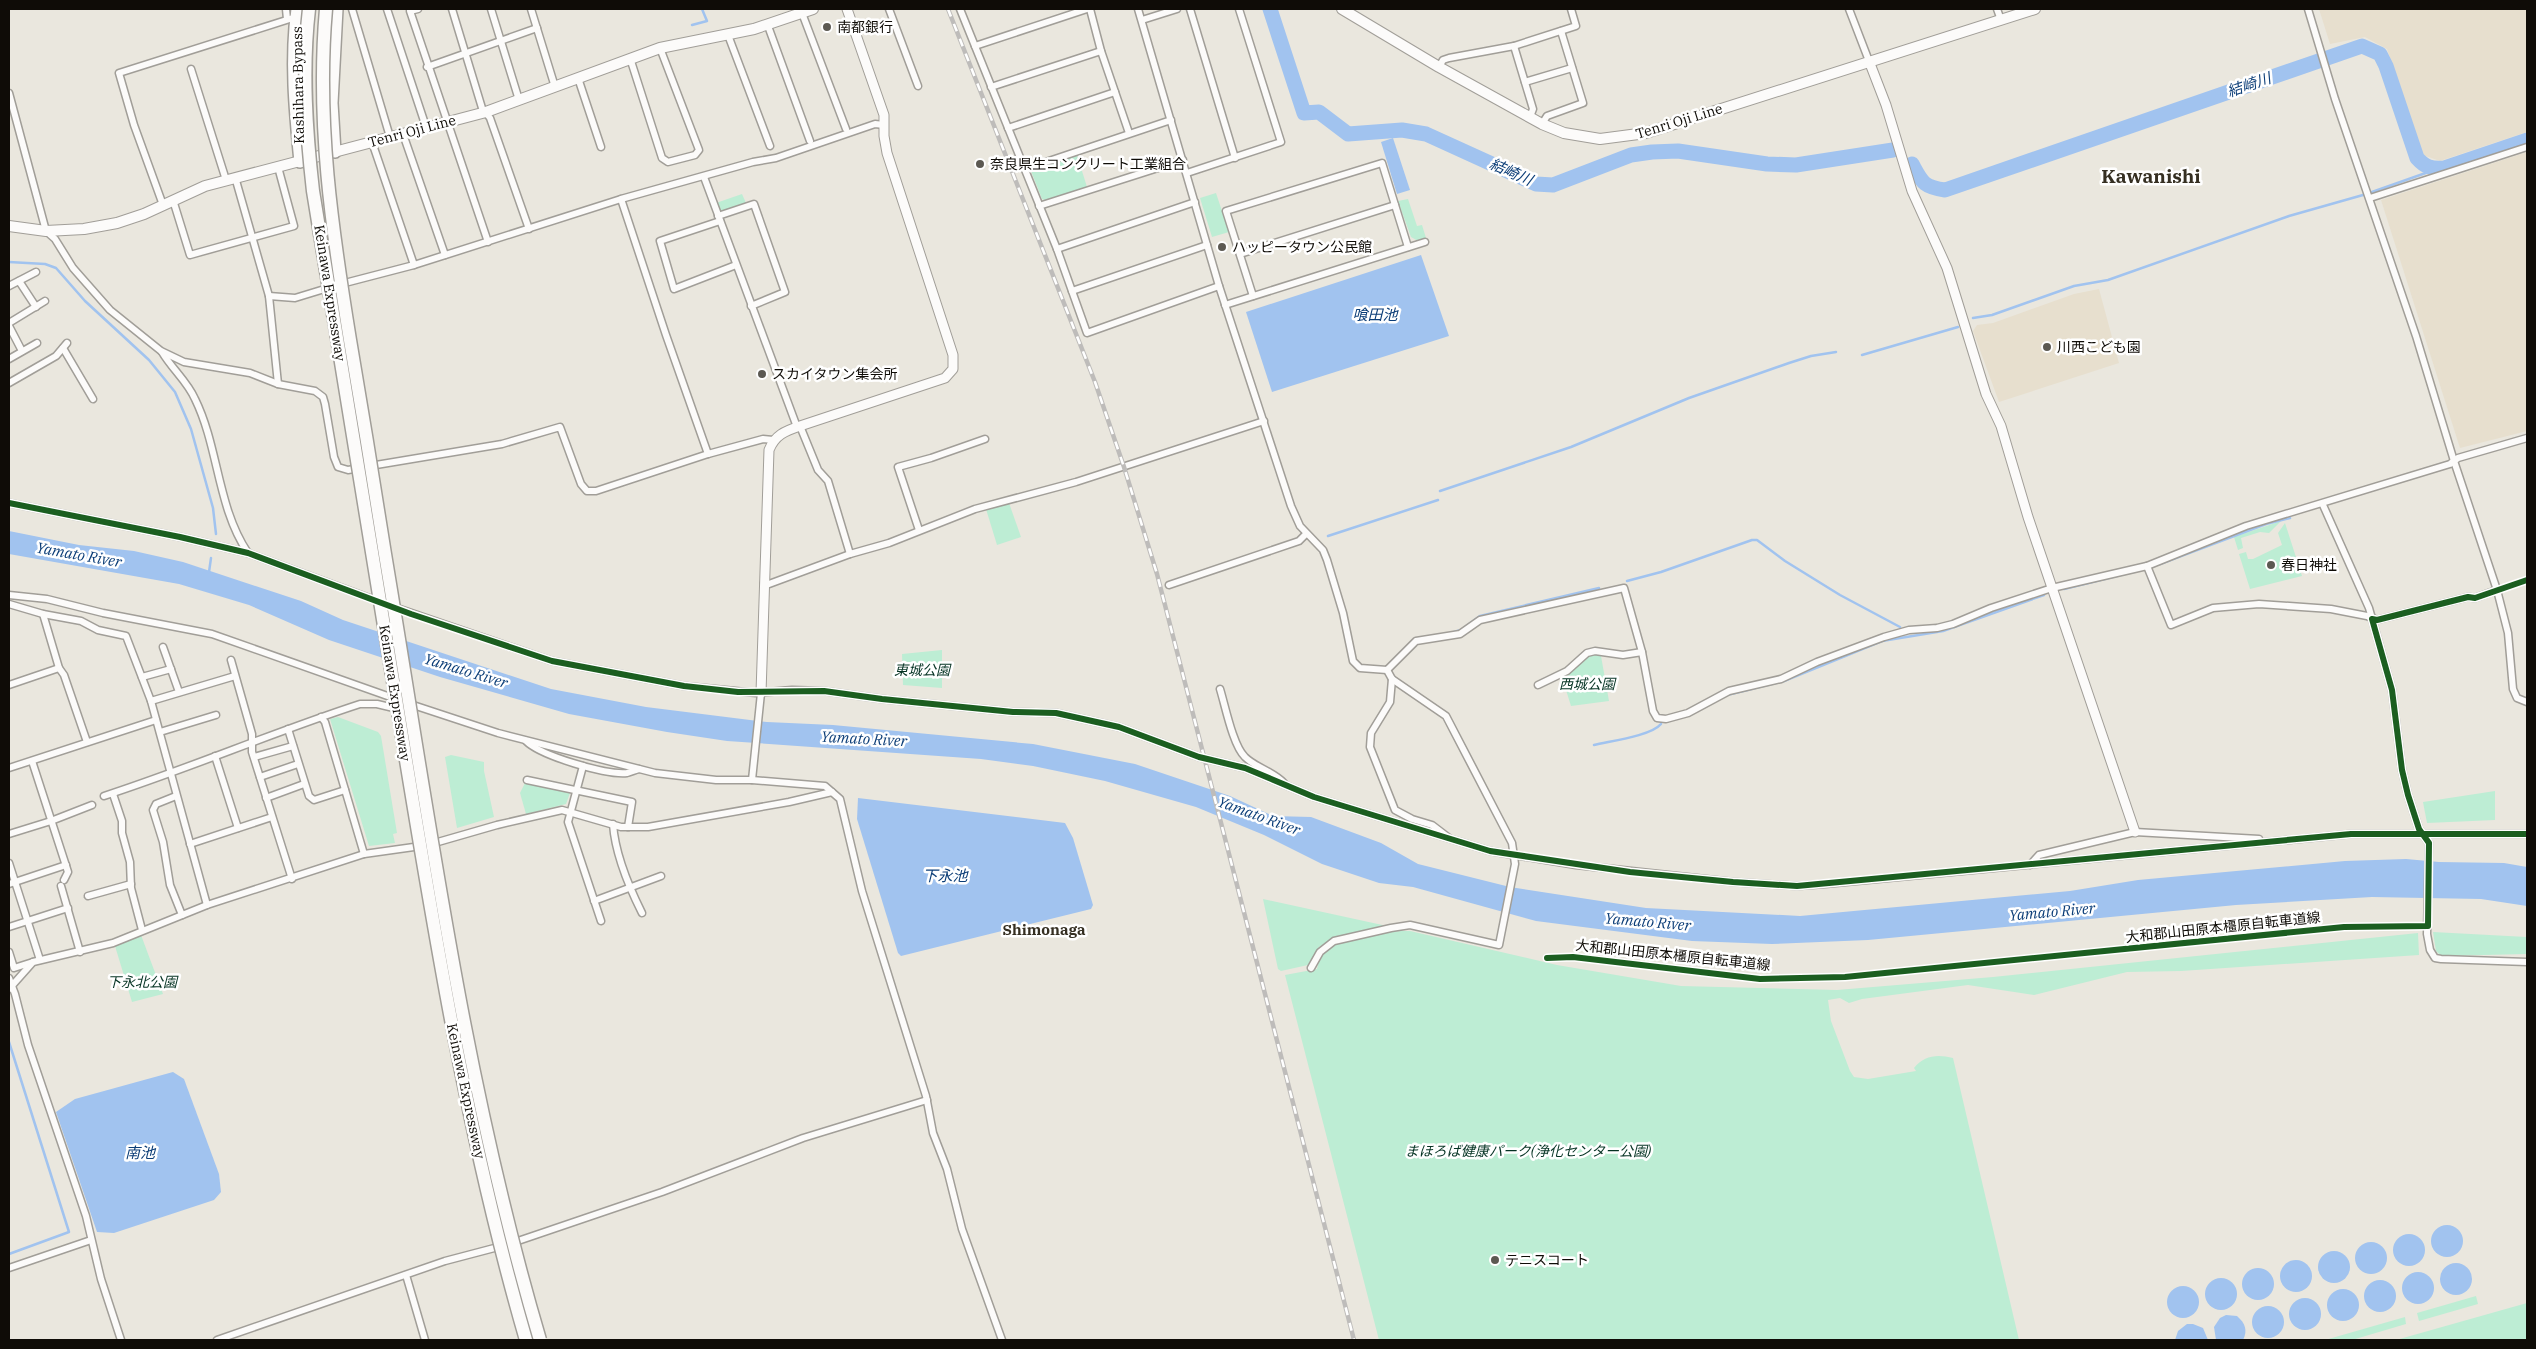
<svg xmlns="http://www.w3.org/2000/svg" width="2536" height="1349" viewBox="0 0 2536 1349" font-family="'IBM Plex Serif','Noto Sans JP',serif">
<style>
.built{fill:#e7dfce}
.green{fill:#bdedd4}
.water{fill:#a1c3ef}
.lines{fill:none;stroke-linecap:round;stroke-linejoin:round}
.stream{stroke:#a1c3ef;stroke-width:2.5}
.river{stroke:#a1c3ef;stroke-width:15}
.minor-casing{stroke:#a19e98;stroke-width:9}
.tertiary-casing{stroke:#a19e98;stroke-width:11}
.primary-casing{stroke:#a19e98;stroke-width:12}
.trunk-casing{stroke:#a19e98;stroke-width:14}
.minor{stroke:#fcfbfa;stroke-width:6}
.tertiary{stroke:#fcfbfa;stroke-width:9}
.primary{stroke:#fcfbfa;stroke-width:10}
.trunk{stroke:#fcfbfa;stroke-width:11}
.rail-casing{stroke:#bebcba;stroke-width:4.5}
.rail{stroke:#fff;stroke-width:2.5;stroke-dasharray:8;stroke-linecap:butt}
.motorway-bridge-casing{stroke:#a19e98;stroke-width:15;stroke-linecap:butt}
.motorway-bridge{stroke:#fcfbfa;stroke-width:12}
.cycleway-casing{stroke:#fff;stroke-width:9}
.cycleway{stroke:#1b5e20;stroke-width:6}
.poi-dot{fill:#5c5952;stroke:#fff;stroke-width:2}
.labels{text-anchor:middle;stroke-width:5;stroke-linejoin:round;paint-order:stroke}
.poi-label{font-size:14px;fill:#0f0c07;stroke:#fff;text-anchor:start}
.street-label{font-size:14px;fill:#0f0c07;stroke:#fff}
.park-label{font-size:14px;font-style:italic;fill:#043222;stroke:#fff}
.water-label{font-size:15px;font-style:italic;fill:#0b3d77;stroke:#fff}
.neighbourhood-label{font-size:15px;font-weight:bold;fill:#352f22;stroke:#fff}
.district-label{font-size:19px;font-weight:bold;fill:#352f22;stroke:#fff}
</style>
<rect width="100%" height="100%" fill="#eae7de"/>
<g class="built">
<polygon points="2319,9 2527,9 2527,132 2440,161 2423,155 2387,49 2365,37 2330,44"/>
<polygon points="2527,152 2527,431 2460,448 2381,200"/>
<polygon points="2099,289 2119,363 1999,402 1973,331 1977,325 1993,323 2074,294"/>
</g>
<g class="green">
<polygon points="1077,155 1087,187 1047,201 1042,199 1031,171"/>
<polygon points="1216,193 1229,232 1212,237 1200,198"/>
<polygon points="742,194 746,203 725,211 719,210 716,203"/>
<polygon points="1408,199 1417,226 1422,225 1426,238 1418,241 1411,237 1398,201"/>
<polygon points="1009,503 1021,537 997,545 986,509"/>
<polygon points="2281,521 2269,533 2260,532 2241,538 2243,548 2238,550 2234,537"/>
<polygon points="2285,523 2302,576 2250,589 2239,554 2246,552 2248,559 2253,559 2282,545 2278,533"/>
<polygon points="942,650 942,688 903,685 902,654"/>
<polygon points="1594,654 1601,656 1609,701 1571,706 1562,677 1589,655"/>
<polygon points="338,717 378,732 381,736 397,833 393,834 395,843 369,846 330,719"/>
<polygon points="451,755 484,762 484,771 494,817 457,828 445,757"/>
<polygon points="525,783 570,793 566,804 526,814 520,793"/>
<polygon points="2495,791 2495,820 2427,823 2423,802"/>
<polygon points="1263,899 1387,926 1333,938 1319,947 1308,965 1281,971 1278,969"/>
<path d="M1401 931H1410L1557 965 1681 986 1837 990 1993 977 2418 933 2419 955 2181 971 2127 972 2034 995 1968 985 1862 999 1849 1003 1840 998 1828 1000 1831 1021 1850 1071 1854 1077 1868 1079 1916 1071 1914 1068C1924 1055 1938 1054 1953 1058L2019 1340H1379L1285 975 1317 969C1318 964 1320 958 1322 954 1335 937 1381 933 1401 931Z"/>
<polygon points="2433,932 2527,937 2527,954 2441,956 2436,951"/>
<polygon points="141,935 163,994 132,1002 115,946"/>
<polygon points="2476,1296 2478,1304 2419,1321 2417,1313"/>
<polygon points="2527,1303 2527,1340 2396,1340"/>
<polygon points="2405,1317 2406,1324 2352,1340 2325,1340"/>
</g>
<g class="water">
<polygon points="1393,138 1410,190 1397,194 1381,142"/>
<polygon points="1421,255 1449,336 1272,392 1246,312"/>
<polygon points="9,531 79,545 134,551 183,562 301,601 343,620 551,689 646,707 767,722 833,725 1033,744 1135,764 1230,796 1273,816 1311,817 1381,843 1418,864 1510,887 1646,908 1800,916 2070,891 2138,880 2345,861 2406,859 2439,862 2504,863 2527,867 2527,906 2481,899 2372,897 2236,905 1868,940 1772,944 1692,941 1536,921 1413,887 1379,883 1322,864 1264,835 1196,807 1105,781 1033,766 981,759 727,741 667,732 569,714 440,677 329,640 249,605 179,584 9,554"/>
<polygon points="858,798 1065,823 1073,838 1093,905 1091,909 901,956 898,953 857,819"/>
<polygon points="173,1072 184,1079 219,1174 221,1192 214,1200 114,1233 97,1232 56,1112 75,1099"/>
<circle cx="2447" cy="1241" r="16"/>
<circle cx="2409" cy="1250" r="16"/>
<circle cx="2371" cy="1258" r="16"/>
<circle cx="2334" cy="1267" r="16"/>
<circle cx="2296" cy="1276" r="16"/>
<circle cx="2456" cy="1279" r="16"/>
<circle cx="2258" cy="1284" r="16"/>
<circle cx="2418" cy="1288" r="16"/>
<circle cx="2221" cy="1294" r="16"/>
<circle cx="2380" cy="1296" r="16"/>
<circle cx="2183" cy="1302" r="16"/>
<circle cx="2343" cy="1305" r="16"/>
<circle cx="2305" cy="1314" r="16"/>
<circle cx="2268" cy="1322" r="16"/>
<path d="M2226 1315 2237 1316C2245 1323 2248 1330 2243 1340H2216L2214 1327 2220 1318Z"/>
<polygon points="2187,1324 2193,1324 2203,1328 2208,1340 2175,1340 2178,1331"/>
</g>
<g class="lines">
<g class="stream">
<polyline points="692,25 707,21 702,9"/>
<polyline points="2372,192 2437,169"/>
<polyline points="9,262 45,264 56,268 85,301 149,360 175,392 191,429 213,508 216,534"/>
<polyline points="1973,318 1992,315 2074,286 2108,280 2289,216 2363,195"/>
<polyline points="1862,355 1958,327"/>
<polyline points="1440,491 1571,447 1689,398 1789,363 1811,356 1836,352"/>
<polyline points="1328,536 1438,500"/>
<polyline points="2160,564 2266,524 2290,518"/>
<polyline points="209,572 211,558"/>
<polyline points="1627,581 1661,572 1752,540 1757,540 1785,561 1840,595 1900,627"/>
<polyline points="2064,589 2145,569"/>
<polyline points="1454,632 1461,630 1480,616 1599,588"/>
<polyline points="1727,695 1784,681 1882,641 1943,631 2044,595"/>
<path d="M1594 745C1610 741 1651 736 1661 724"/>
<polyline points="9,1042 69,1232 9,1254"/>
</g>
<g class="river">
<polyline points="1270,9 1304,113 1319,112 1348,134 1402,130 1426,134 1536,184 1553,185 1631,155 1652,152 1678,151 1767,164 1796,165 1893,150"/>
<path d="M1912 164C1922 182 1923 187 1945 190L2362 46 2380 54 2386 66 2417 158C2425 167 2431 169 2444 168L2527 140"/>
</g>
<g class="minor-casing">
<g id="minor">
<polyline points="286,9 287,19"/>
<polyline points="352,9 390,137"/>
<polyline points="387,9 426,127"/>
<polyline points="418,9 410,11 488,242"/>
<polyline points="452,9 482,108 490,118 529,229"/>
<polyline points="491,9 519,100"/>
<polyline points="531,9 555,87"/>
<polyline points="889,9 918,86"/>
<polyline points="960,9 1057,249 1087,333 1219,286"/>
<polyline points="1090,9 1101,51 1129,133"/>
<polyline points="1138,9 1219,286 1291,506 1300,526 1323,550 1327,560 1343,613 1353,661 1360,668 1387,670 1416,641 1460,634 1480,620 1624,588 1642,652 1653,711 1657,718 1666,719 1688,713 1729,691 1781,679 1817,662 1884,637 1909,630 1937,628 1953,624 1991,608 2052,588 2147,566 2246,526 2450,464 2458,458 2527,438"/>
<polyline points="1190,9 1235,158"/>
<polyline points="1849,9 1869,61"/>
<polyline points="1997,9 2001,20"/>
<polyline points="2308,9 2335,99 2416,336 2454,461 2497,590 2508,633 2513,689 2517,698 2527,702"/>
<polyline points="802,13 846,129"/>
<polyline points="1142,20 1177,9"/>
<polyline points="768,26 810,141"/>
<polyline points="728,35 770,146"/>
<polyline points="975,46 1087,9"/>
<polyline points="1514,46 1533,109 1530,117"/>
<polyline points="630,58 662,158 668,162 695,155 699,150 660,48"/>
<polyline points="427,67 537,28"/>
<polyline points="1439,67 1443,60 1449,58 1514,46 1576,26 1571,9"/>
<polyline points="191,69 226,180"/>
<polyline points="578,78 601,147"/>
<polyline points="1525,82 1572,68"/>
<polyline points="991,87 1101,51"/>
<polyline points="9,93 46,231 55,239 73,268 110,310 161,351 184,362 250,373 278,384 315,391 323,397 325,404 334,457 338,467 348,470 360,468"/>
<polyline points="1542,124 1547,116 1583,103 1561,31"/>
<polyline points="1008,128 1115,92"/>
<polyline points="403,134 445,255"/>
<polyline points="372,142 414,265"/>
<polyline points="1025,169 1171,120"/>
<polyline points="1187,173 1281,142 1239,9"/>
<polyline points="235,177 269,296 278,384"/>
<polyline points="704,177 797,427"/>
<polyline points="2370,198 2527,147"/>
<polyline points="621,199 666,335 708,454"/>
<polyline points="173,200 190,255 294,226 278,167"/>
<polyline points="163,205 134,125 119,73 296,17"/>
<polyline points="1039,206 1183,160"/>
<polyline points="718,216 754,204 785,292 751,306"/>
<polyline points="720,221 660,241 674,289 736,265"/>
<polyline points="1057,249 1195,202"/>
<polyline points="1240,254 1395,205"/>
<polyline points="19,281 36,307"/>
<polyline points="341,284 414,265 621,199 753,162 776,158 875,124 884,125"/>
<polyline points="9,286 36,272"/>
<polyline points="1072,291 1207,245"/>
<polyline points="269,296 295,298 331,287"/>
<polyline points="1253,296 1226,211 1382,163 1408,247"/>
<polyline points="1225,305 1425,242"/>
<polyline points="9,323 45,301"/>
<polyline points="9,326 22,351"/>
<polyline points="63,348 93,399"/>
<path d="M162 352C172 369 187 381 195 399 219 448 217 507 248 553"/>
<polyline points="9,359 37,343"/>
<polyline points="9,383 56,356 67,343"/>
<polyline points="800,426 818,470 828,481 850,554"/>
<polyline points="370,466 502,444 560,427 581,484 587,491 596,491 708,454 763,439 773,440"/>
<polyline points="9,503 180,537 248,553 380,602"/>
<polyline points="2323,505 2369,608 2392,690 2402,770 2408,795 2419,829 2429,843 2427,934 2430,950 2435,958 2441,959 2527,962"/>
<polyline points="919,530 898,467 931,458 985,439"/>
<polyline points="2147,566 2171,625 2213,608 2259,604 2331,609 2367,616 2377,620 2468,597 2475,598 2497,590"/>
<polyline points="764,583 769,584 850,554 889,543 975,509 1076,482 1264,421"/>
<polyline points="1169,585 1299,541 1306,534"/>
<polyline points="9,595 47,599 103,613 212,634 396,699"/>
<polyline points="9,604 43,614 81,621 98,630 126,636 151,701 207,905"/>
<polyline points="394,607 552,661 684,686 756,693 792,690 824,691 882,699 1013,712 1056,713 1119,727 1199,757 1245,768 1314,797 1490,851 1576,865 1733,882 1797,886 1825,884 2351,834 2527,834"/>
<polyline points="43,614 59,668 64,675 87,742"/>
<polyline points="163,647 179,692"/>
<polyline points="231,660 252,734 252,752 292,879"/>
<polyline points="142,677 171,669"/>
<polyline points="1392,679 1390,702 1371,733 1370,747 1395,810 1412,819 1432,825 1449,838"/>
<polyline points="9,685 59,668"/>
<polyline points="1538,685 1567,671 1587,653 1595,651 1623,655 1642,652"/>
<path d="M1220 689C1225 705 1233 746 1245 757 1256 768 1273 771 1284 783"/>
<polyline points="151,701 235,676"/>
<polyline points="410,704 498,733 655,773 716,780 752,780 825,786 840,799 862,891 926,1096 933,1133 947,1169 962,1229 1002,1340"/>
<polyline points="321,717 325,722 364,854"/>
<polyline points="288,729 309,796 314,800 345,790"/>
<polyline points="160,732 216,715"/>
<path d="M526 741C541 756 606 775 627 773 631 772 635 770 639 769"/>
<polyline points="215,756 238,828"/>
<polyline points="254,757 293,746"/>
<polyline points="32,761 68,872 64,880"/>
<polyline points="583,766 568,822 601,921"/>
<polyline points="9,768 156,720"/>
<polyline points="260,777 298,764"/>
<polyline points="527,780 632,802 628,827"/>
<polyline points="752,780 761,693"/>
<polyline points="113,794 122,821 122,833 130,862 131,888 142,930"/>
<path d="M104 796C190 768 274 732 360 704H377L398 709"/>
<polyline points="176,796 156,804 153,810 163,842 170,885 182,915"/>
<polyline points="266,798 304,784"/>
<path d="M613 824C615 853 629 887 642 913"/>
<polyline points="9,834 51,821 92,805"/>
<polyline points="190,844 272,817"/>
<polyline points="431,844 497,825 562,810 621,827 648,827 789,802 832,792"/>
<polyline points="9,863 40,960"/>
<polyline points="2030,865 2039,855 2135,832 2259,839"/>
<polyline points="9,884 66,865"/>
<polyline points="61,886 80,952"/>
<polyline points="88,896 131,884"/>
<polyline points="594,901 661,876"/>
<polyline points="9,927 68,908"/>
<polyline points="9,952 14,968 33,962"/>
<polyline points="1311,968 1320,952 1334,941 1391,928 1410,925 1499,945 1515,864 1512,843 1446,716 1392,679 1387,670"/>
<polyline points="9,978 15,994 28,1045 86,1216 101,1279 121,1340"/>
<polyline points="9,989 33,962 113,943 207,905 364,854 421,846"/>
<polyline points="512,1243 662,1192 803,1138 927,1100"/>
<polyline points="9,1268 91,1240"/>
<polyline points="406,1275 425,1340"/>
<polyline points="217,1340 445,1261 502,1246"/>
</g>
</g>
<g class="tertiary-casing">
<g id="tertiary">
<polyline points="1869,61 1886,105 1912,191 1947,268 1986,394 2001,426 2028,517 2135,832"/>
<path d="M761 693 769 450C775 435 785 431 800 426L945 378 953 369V355L887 153 884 136V115L847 9"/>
</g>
</g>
<g class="primary-casing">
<g id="primary">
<polyline points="1342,9 1439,67 1542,124 1564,133 1600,139 1646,133 2035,9"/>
<polyline points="9,226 46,231 84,229 117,223 144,214 205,186 486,112 660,48 754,29 813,9"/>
</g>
</g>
<g class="trunk-casing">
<g id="trunk">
<path d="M297 9C290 59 295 111 300 162"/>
<polyline points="335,152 332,103 337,9"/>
</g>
</g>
<use href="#minor" class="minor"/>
<use href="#tertiary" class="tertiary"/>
<use href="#primary" class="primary"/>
<use href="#trunk" class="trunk"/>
<g class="rail-casing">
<polyline id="rail" points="948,9 1095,382 1124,467 1157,574 1354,1340"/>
</g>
<use href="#rail" class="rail"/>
<g class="motorway-bridge-casing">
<g id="motorway-bridge">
<path d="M309 9C302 69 306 130 313 191 343 374 373 558 403 742 436 943 469 1144 526 1340"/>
<path d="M326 9C316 121 332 230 350 340 362 411 374 483 385 554 429 817 464 1084 540 1340"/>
</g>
</g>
<use href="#motorway-bridge" class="motorway-bridge"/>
<g class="cycleway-casing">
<g id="cycleway">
<polyline points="9,503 180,537 248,553 411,614 552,661 684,686 738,692 824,691 882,699 1013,712 1056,713 1119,727 1199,757 1245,768 1314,797 1490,851 1630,872 1733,882 1797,886 2351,834 2527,834"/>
<polyline points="1547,958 1573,957 1760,979 1845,977 2344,927 2428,926 2429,843 2419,829 2408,795 2402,770 2392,690 2372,619 2377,620 2468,597 2475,598 2527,580"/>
</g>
</g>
<use href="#cycleway" class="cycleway"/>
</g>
<g class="poi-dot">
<circle cx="827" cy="27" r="5"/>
<circle cx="980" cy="164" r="5"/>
<circle cx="1222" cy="247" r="5"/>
<circle cx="2047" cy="347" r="5"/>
<circle cx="762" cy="374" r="5"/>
<circle cx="2271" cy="565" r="5"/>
<circle cx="1495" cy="1260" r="5"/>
</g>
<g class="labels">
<g class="poi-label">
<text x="837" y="32">南都銀行</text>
<text x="990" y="169">奈良県生コンクリート工業組合</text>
<text x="1232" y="252">ハッピータウン公民館</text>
<text x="2057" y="352">川西こども園</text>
<text x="772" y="379">スカイタウン集会所</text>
<text x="2281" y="570">春日神社</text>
<text x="1505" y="1265">テニスコート</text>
</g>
<g class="street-label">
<text transform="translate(298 85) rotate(-91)" y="5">Kashihara Bypass</text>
<text transform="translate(1679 121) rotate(-17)" y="5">Tenri Oji Line</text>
<text transform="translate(412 131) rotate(-15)" y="5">Tenri Oji Line</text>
<text transform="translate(330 293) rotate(81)" y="5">Keinawa Expressway</text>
<text transform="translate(395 693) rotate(81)" y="5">Keinawa Expressway</text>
<text transform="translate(2223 927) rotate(-6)" y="5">大和郡山田原本橿原自転車道線</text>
<text transform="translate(1673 955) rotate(6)" y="5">大和郡山田原本橿原自転車道線</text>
<text transform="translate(466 1091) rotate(78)" y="5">Keinawa Expressway</text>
</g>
<g class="park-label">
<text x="922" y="675">東城公園</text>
<text x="1587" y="689">西城公園</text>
<text x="142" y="987">下永北公園</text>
<text x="1528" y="1156">まほろば健康パーク(浄化センター公園)</text>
</g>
<g class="water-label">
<text transform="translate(2249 85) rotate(-19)" y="5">結崎川</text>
<text transform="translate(1511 172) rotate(24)" y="5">結崎川</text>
<text x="1375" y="320">喰田池</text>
<text transform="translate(79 555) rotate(10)" y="5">Yamato River</text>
<text transform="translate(466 671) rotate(17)" y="5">Yamato River</text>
<text transform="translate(864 739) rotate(3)" y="5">Yamato River</text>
<text transform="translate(1259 816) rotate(20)" y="5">Yamato River</text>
<text x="945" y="881">下永池</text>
<text transform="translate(2052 912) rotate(-5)" y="5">Yamato River</text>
<text transform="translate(1648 922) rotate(5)" y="5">Yamato River</text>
<text x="140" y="1158">南池</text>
</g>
<g class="neighbourhood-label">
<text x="1044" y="935">Shimonaga</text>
</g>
<g class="district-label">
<text x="2151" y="183">Kawanishi</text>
</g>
</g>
<rect width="2536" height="1349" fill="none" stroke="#0f0c07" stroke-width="20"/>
</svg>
